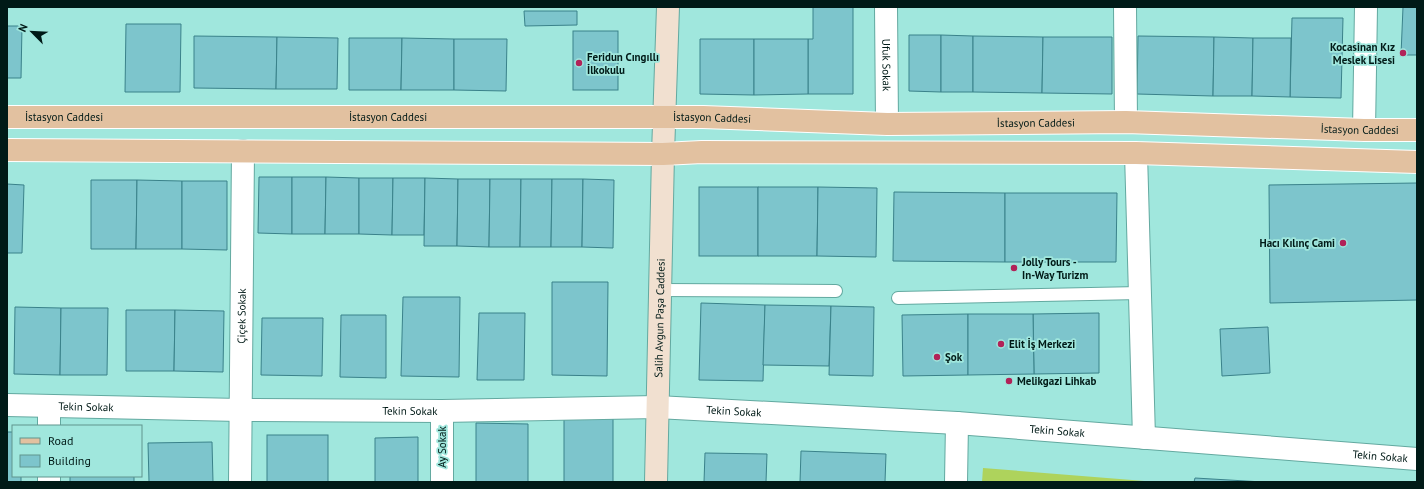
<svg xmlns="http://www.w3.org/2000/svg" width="1424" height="489" viewBox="0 0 1424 489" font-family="'PT Sans',sans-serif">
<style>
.green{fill:#aed35c}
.building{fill:#7dc5cc;stroke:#3a828a}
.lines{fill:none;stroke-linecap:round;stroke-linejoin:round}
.lane-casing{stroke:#63a9a0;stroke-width:14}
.street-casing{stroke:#63a9a0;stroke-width:24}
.secondary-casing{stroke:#63a9a0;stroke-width:24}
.primary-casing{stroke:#fff;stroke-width:24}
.lane{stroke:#fff;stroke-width:12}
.street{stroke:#fff;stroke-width:22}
.secondary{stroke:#f1e0d0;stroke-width:22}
.primary{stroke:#e2c1a0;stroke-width:22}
.poi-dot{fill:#b12258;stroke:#a0e7dd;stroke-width:1.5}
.labels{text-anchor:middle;stroke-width:3.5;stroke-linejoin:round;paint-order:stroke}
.poi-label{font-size:11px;font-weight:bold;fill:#001a17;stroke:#a0e7dd;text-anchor:start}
.street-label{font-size:11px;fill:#001a17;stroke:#a0e7dd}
</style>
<rect width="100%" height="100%" fill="#a0e7dd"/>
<polygon class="green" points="983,468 1157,482 982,482"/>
<g class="building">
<polygon points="813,7 853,7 853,94 808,94 808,39 813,39"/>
<polygon points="1403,7 1417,7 1417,55 1401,55"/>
<polygon points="524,11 577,11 577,25 525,26"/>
<polygon points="1292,18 1343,18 1341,98 1290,97"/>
<polygon points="126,24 181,24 180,92 125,92"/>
<polygon points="7,26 22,26 21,78 7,78"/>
<rect x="573" y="31" width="45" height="59"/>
<polygon points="909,35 941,35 941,92 909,91"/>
<polygon points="941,35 973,36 973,92 941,92"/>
<polygon points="194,36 277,37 276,89 194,88"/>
<polygon points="973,36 1043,37 1042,93 973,92"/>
<polygon points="1138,36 1214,37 1213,96 1137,94"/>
<polygon points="277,37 338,38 337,89 276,89"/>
<polygon points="1043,37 1112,37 1112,94 1042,93"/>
<polygon points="1214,37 1253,38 1252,96 1213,96"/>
<polygon points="349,38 402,38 401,90 349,90"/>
<polygon points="402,38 454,39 454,90 401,90"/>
<polygon points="1253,38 1291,38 1290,97 1252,96"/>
<polygon points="454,39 507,39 506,91 454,90"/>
<polygon points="700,39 754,39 754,95 700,94"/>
<polygon points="754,39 808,39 808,94 754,95"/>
<polygon points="259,177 292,177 292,234 258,233"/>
<polygon points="292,177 326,177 325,234 292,234"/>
<polygon points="326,177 359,178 359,234 325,234"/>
<polygon points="359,178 393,178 392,235 359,234"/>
<polygon points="393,178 425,178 424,235 392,235"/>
<polygon points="425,178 458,179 457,246 424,246"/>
<polygon points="458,179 490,179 489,247 457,246"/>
<polygon points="490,179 521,179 520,247 489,247"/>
<polygon points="521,179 552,179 551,247 520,247"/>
<polygon points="552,179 583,179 582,247 551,247"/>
<polygon points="583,179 614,180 613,248 582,247"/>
<polygon points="91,180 137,180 136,249 91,249"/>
<polygon points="137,180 182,181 182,249 136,249"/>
<polygon points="182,181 227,181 227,250 182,249"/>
<polygon points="1417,183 1417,300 1270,303 1269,185"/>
<polygon points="7,184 24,185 22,253 7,253"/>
<rect x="699" y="187" width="59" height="69"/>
<polygon points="758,187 818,187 817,256 758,256"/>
<polygon points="818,187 877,188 876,257 817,256"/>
<polygon points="894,192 1005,193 1005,262 893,261"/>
<polygon points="1005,193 1117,193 1116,262 1005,262"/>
<polygon points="552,282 608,282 607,376 552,375"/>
<polygon points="403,297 460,297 459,377 401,376"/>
<polygon points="701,303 765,305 763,381 699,380"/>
<polygon points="765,305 831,306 829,366 763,365"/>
<polygon points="831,306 874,307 873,376 829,375"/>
<polygon points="15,307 61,308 60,375 14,374"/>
<polygon points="61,308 108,308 107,375 60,375"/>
<polygon points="126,310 175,310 174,371 126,371"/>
<polygon points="175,310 224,311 223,372 174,371"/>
<polygon points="479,313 525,313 524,380 477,380"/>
<polygon points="1099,313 1099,373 1034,374 1033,314"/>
<polygon points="968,314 968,375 903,376 902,315"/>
<polygon points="968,314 1033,314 1034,374 968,375"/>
<polygon points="341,315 386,315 386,378 340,377"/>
<polygon points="262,318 323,318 322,376 261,375"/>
<polygon points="1268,327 1270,373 1222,376 1220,329"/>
<polygon points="613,418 613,482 564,482 564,419"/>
<polygon points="476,423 528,424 528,482 476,482"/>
<polygon points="7,432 13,432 13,476 21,476 21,482 7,482"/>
<rect x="267" y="435" width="61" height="47"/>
<polygon points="418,437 418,482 375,482 375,438"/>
<polygon points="212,442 213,482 149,482 148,443"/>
<polygon points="801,451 886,454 885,482 800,482"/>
<polygon points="705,453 767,454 766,482 704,482"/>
<rect x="70" y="476" width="64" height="6"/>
<polygon points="1195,478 1263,482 1194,482"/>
</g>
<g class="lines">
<g class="lane-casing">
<g id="lane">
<polyline points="660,290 836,291"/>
<polyline points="898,298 1140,293"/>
</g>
</g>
<g class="street-casing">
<g id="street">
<path id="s1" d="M886 7 887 124"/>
<polyline points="1125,7 1126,122"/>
<polyline points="1364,130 1366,7"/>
<polyline points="1136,153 1144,438"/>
<path id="s2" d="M7 405 240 410 442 411 657 407 957 423 1417 459"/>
<polyline points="442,411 442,482"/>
<polyline points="49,426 49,406"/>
<polyline points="49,482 49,476"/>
<path id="s3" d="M240 482 243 151"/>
<polyline points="956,482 957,423"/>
</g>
</g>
<g class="secondary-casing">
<g id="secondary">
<path id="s4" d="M656 482 663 154 668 7"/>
</g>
</g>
<g class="primary-casing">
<g id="primary">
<path id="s5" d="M7 117H703L887 124 1126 122 1364 130H1417"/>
<polyline points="7,150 663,154 702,152 1136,153 1417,162"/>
</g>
</g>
<use href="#lane" class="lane"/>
<use href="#street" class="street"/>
<use href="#secondary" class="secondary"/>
<use href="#primary" class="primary"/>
</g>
<g class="poi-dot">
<circle cx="1403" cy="53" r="4"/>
<circle cx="579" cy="63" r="4"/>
<circle cx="1343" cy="243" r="4"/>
<circle cx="1014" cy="268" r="4"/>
<circle cx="1001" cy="344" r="4"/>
<circle cx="937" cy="357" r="4"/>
<circle cx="1009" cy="381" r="4"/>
</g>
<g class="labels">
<g class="poi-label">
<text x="1395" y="51" text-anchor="end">Kocasinan Kız<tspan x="1395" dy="13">Meslek Lisesi</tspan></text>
<text x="587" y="61">Feridun Cıngıllı<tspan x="587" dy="13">İlkokulu</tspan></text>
<text x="1335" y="247" text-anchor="end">Hacı Kılınç Cami</text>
<text x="1022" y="266">Jolly Tours -<tspan x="1022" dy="13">In-Way Turizm</tspan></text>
<text x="1009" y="348">Elit İş Merkezi</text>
<text x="945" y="361">Şok</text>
<text x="1017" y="385">Melikgazi Lihkab</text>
</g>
<g class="street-label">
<text dy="4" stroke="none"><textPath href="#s1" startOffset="58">Ufuk Sokak</textPath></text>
<text dy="4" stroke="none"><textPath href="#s5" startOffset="57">İstasyon Caddesi</textPath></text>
<text dy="4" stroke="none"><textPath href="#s5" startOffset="381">İstasyon Caddesi</textPath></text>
<text dy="4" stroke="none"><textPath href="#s5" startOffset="705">İstasyon Caddesi</textPath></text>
<text dy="4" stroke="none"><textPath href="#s5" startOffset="1029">İstasyon Caddesi</textPath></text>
<text dy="4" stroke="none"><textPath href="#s5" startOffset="1353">İstasyon Caddesi</textPath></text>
<text dy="4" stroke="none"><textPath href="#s3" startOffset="166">Çiçek Sokak</textPath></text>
<text dy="4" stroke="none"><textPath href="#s4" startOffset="164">Salih Avgun Paşa Caddesi</textPath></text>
<text dy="4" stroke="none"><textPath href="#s2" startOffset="79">Tekin Sokak</textPath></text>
<text dy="4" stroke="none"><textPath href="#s2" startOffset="403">Tekin Sokak</textPath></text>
<text dy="4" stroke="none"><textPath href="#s2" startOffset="727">Tekin Sokak</textPath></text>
<text dy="4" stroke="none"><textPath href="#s2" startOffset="1051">Tekin Sokak</textPath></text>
<text transform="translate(442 447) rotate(-90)" y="4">Ay Sokak</text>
<text dy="4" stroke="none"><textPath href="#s2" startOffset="1375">Tekin Sokak</textPath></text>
</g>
</g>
<rect width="1424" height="489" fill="none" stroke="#001a17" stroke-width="16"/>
<rect x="12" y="425" width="130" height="52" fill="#a0e7dd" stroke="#60958e"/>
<rect x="20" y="438" width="20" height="6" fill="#e2c1a0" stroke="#60958e"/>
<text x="48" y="445" font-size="12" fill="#001a17">Road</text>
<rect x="20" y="455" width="20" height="12" fill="#7dc5cc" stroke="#60958e"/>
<text x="48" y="465" font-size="12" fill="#001a17">Building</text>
<g transform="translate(32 32) rotate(294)" stroke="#a0e7dd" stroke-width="3" paint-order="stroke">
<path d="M0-3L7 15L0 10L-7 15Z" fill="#001a17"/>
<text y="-6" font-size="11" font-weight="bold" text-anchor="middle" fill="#001a17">N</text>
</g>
</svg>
